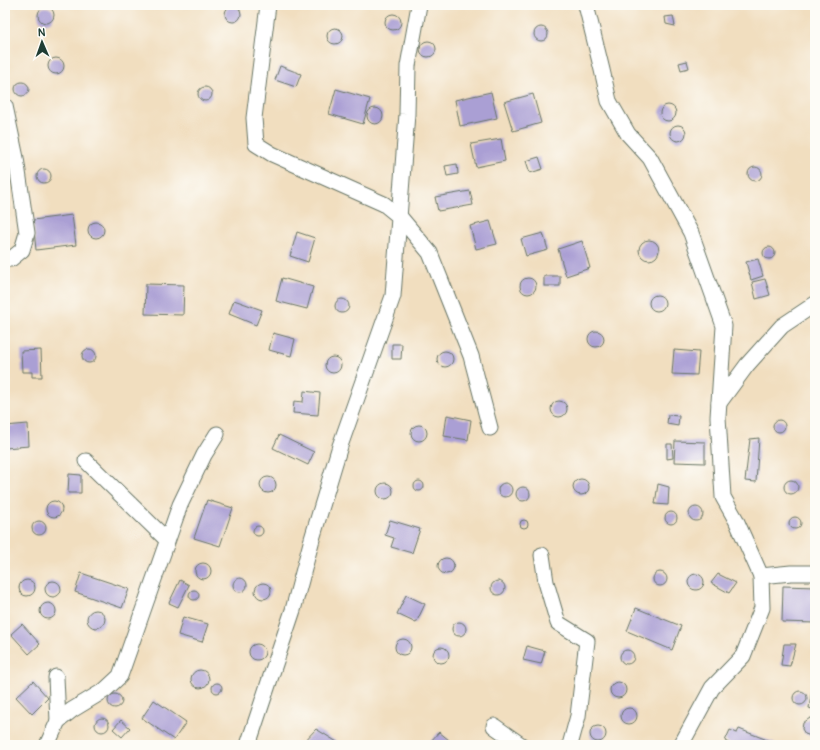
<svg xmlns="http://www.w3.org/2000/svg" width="820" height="750" viewBox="0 0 820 750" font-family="Pangolin,sans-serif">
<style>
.building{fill:#aa9fd4}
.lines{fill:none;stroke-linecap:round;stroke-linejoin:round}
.minor-casing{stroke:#687565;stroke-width:17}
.minor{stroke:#fff;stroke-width:15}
</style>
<rect width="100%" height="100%" fill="#fdfcf7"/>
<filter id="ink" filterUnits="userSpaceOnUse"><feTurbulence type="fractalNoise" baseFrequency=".025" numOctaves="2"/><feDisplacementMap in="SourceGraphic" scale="8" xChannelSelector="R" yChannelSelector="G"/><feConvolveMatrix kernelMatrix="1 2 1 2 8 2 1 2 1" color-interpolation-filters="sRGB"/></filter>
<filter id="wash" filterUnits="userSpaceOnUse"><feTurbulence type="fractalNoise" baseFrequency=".012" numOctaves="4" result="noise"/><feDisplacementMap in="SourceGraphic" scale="16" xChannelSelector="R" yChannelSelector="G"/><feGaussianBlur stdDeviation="0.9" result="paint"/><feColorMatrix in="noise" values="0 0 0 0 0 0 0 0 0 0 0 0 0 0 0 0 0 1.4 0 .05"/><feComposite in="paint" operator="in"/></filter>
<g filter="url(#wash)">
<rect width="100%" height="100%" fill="#f1debf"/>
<g id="blocks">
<g class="building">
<circle cx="233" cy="14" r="8"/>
<circle cx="46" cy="15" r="8"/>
<circle cx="393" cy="22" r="8"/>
<polygon points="673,16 675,26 666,24 665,17"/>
<circle cx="541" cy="34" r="7"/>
<circle cx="335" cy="36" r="8"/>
<circle cx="428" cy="49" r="8"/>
<circle cx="56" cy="66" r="8"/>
<polygon points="687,61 689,68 681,70 679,63"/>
<polygon points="280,66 301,74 296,87 275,80"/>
<circle cx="22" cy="89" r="7"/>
<circle cx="205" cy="94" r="7"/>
<polygon points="336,89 370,99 363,124 329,114"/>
<polygon points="491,92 497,118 460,126 455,100"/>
<polygon points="533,94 541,123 513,131 504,102"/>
<circle cx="668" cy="113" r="8"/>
<circle cx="375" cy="116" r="8"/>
<circle cx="678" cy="133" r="8"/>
<polygon points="501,139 505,161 476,167 471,144"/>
<polygon points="539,157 543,169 530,173 526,161"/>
<polygon points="457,164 458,174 447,176 445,166"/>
<circle cx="755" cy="174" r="7"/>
<circle cx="44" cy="176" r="7"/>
<polygon points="470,191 473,205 438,211 435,197"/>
<polygon points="72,215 76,245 36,250 33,220"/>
<polygon points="490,221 497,244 476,249 470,226"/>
<circle cx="96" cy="230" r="8"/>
<polygon points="297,232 315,238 308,262 290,256"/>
<polygon points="543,233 548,250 526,256 521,239"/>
<circle cx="649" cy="250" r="10"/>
<polygon points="582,241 590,268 566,276 558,249"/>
<circle cx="769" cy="253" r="6"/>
<polygon points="758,259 763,276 751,280 746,262"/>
<rect x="544" y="276" width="16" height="10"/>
<polygon points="282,278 313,287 307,309 276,301"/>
<circle cx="528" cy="286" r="8"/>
<polygon points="765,279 770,295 756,299 752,282"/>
<polygon points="146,284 184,285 183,315 145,314"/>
<circle cx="657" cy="303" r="8"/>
<circle cx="342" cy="306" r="7"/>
<polygon points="234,300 262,310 256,325 229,314"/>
<circle cx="596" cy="339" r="8"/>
<polygon points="273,333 295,339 291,356 269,350"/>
<polygon points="392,344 402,344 401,359 392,359"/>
<circle cx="89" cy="356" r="7"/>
<polygon points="41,350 42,377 32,377 32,372 22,372 21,351"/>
<polygon points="674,350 699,352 697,375 672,374"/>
<circle cx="445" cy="359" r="8"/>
<circle cx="333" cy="365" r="8"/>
<polygon points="304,391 320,393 318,415 293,413 294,401 303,402"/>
<circle cx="559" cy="409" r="8"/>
<polygon points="447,415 471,420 468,440 444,436"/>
<polygon points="668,415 679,416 678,426 667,424"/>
<circle cx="779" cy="426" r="6"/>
<polygon points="28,424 29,446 5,448 5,426"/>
<circle cx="419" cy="433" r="8"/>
<polygon points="279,435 314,452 308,465 273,448"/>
<polygon points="759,438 756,482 745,481 750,439"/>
<polygon points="675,441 705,442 705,463 674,462"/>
<polygon points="667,444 672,444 673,458 667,459"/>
<polygon points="69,474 81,475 81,493 68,493"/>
<circle cx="268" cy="485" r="8"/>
<circle cx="581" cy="487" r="8"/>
<circle cx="791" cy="487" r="7"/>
<circle cx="419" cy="486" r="5"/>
<circle cx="385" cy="491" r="8"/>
<circle cx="505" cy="490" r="7"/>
<polygon points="658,484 669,487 668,505 655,504"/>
<circle cx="523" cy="494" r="7"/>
<polygon points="207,500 233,508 220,546 194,538"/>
<circle cx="54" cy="509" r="8"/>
<circle cx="696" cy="514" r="7"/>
<circle cx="671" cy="518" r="6"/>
<circle cx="795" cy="523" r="6"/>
<circle cx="524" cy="524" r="4"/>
<polygon points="390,520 420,529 412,553 391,547 394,538 385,535"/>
<circle cx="39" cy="528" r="7"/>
<circle cx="258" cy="531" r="5"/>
<circle cx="446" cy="566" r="8"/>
<circle cx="203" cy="571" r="8"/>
<circle cx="660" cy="579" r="7"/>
<polygon points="81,573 129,589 122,608 75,592"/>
<polygon points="718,574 736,583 729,593 711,583"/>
<circle cx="696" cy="582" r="8"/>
<circle cx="240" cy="585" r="7"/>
<polygon points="180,580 189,585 178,607 169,603"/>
<circle cx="27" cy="588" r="8"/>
<circle cx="498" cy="588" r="7"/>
<circle cx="53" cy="589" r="8"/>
<circle cx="263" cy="591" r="8"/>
<polygon points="783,586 815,587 815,623 782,622"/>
<circle cx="194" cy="595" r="5"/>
<polygon points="406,595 425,604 416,623 397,614"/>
<circle cx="48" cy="611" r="8"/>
<polygon points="636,608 681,626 672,650 627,631"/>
<circle cx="96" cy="619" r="9"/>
<polygon points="183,617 208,624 202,642 178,635"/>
<circle cx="459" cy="629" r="7"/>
<polygon points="22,624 40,644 29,654 11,634"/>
<circle cx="403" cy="647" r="8"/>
<polygon points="784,644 796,644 790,666 781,665"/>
<circle cx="257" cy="652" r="8"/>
<polygon points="527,646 545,651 541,664 523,660"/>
<circle cx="441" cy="655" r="8"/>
<circle cx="627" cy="657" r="7"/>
<circle cx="200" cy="679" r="9"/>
<polygon points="33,681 48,698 32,714 16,697"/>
<circle cx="618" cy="690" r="8"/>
<circle cx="217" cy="688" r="5"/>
<polygon points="812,690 815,691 815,710 809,708"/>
<circle cx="800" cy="698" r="7"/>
<circle cx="115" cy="701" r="7"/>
<polygon points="154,700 186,722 174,740 142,718"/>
<circle cx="629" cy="716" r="8"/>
<circle cx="102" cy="725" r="7"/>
<polygon points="810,718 815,719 815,735 811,736 805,734 802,729 803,723"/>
<polygon points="121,720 130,728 122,737 113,729"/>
<circle cx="598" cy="734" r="8"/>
<polygon points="316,729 342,745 301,745"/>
<polygon points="739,729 775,743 774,745 732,745 725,741 730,730 737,733"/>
<polygon points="439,732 449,740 445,745 433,745 430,742"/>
</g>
</g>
</g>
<g filter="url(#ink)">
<use href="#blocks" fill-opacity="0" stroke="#687565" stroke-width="1"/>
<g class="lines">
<g class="minor-casing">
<g id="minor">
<polyline points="268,5 254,118 256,144 272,154 384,204 400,217 430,253 471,356 490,428"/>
<polyline points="586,5 602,70 609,101 628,134 650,158 691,233 724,326 718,417 723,497 736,520 761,576 791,573 815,573"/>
<polyline points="5,106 16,158 27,233 22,250 11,259 5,259"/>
<polyline points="719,403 747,365 782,326 815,304"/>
<polyline points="86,461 167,540"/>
<polyline points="542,555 546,582 558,623 587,641 578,716 570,745"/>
<polyline points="56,677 58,721"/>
<polyline points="494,726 521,745"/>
<polyline points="47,745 58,721 72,710 105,690 120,676 180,505 204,455 217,434"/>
<polyline points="248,745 293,610 312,539 340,446 393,296 407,114 408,66 419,5"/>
<polyline points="681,745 712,688 743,656 762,608 761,576"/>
</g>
</g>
<use href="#minor" class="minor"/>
</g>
</g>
<rect width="820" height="750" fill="none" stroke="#fdfcf7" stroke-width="20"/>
<g transform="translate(42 42) rotate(358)" stroke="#fdfcf7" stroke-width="3" paint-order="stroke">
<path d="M0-3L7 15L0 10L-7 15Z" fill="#1f3d34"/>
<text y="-6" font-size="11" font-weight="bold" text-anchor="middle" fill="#1f3d34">N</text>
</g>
</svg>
